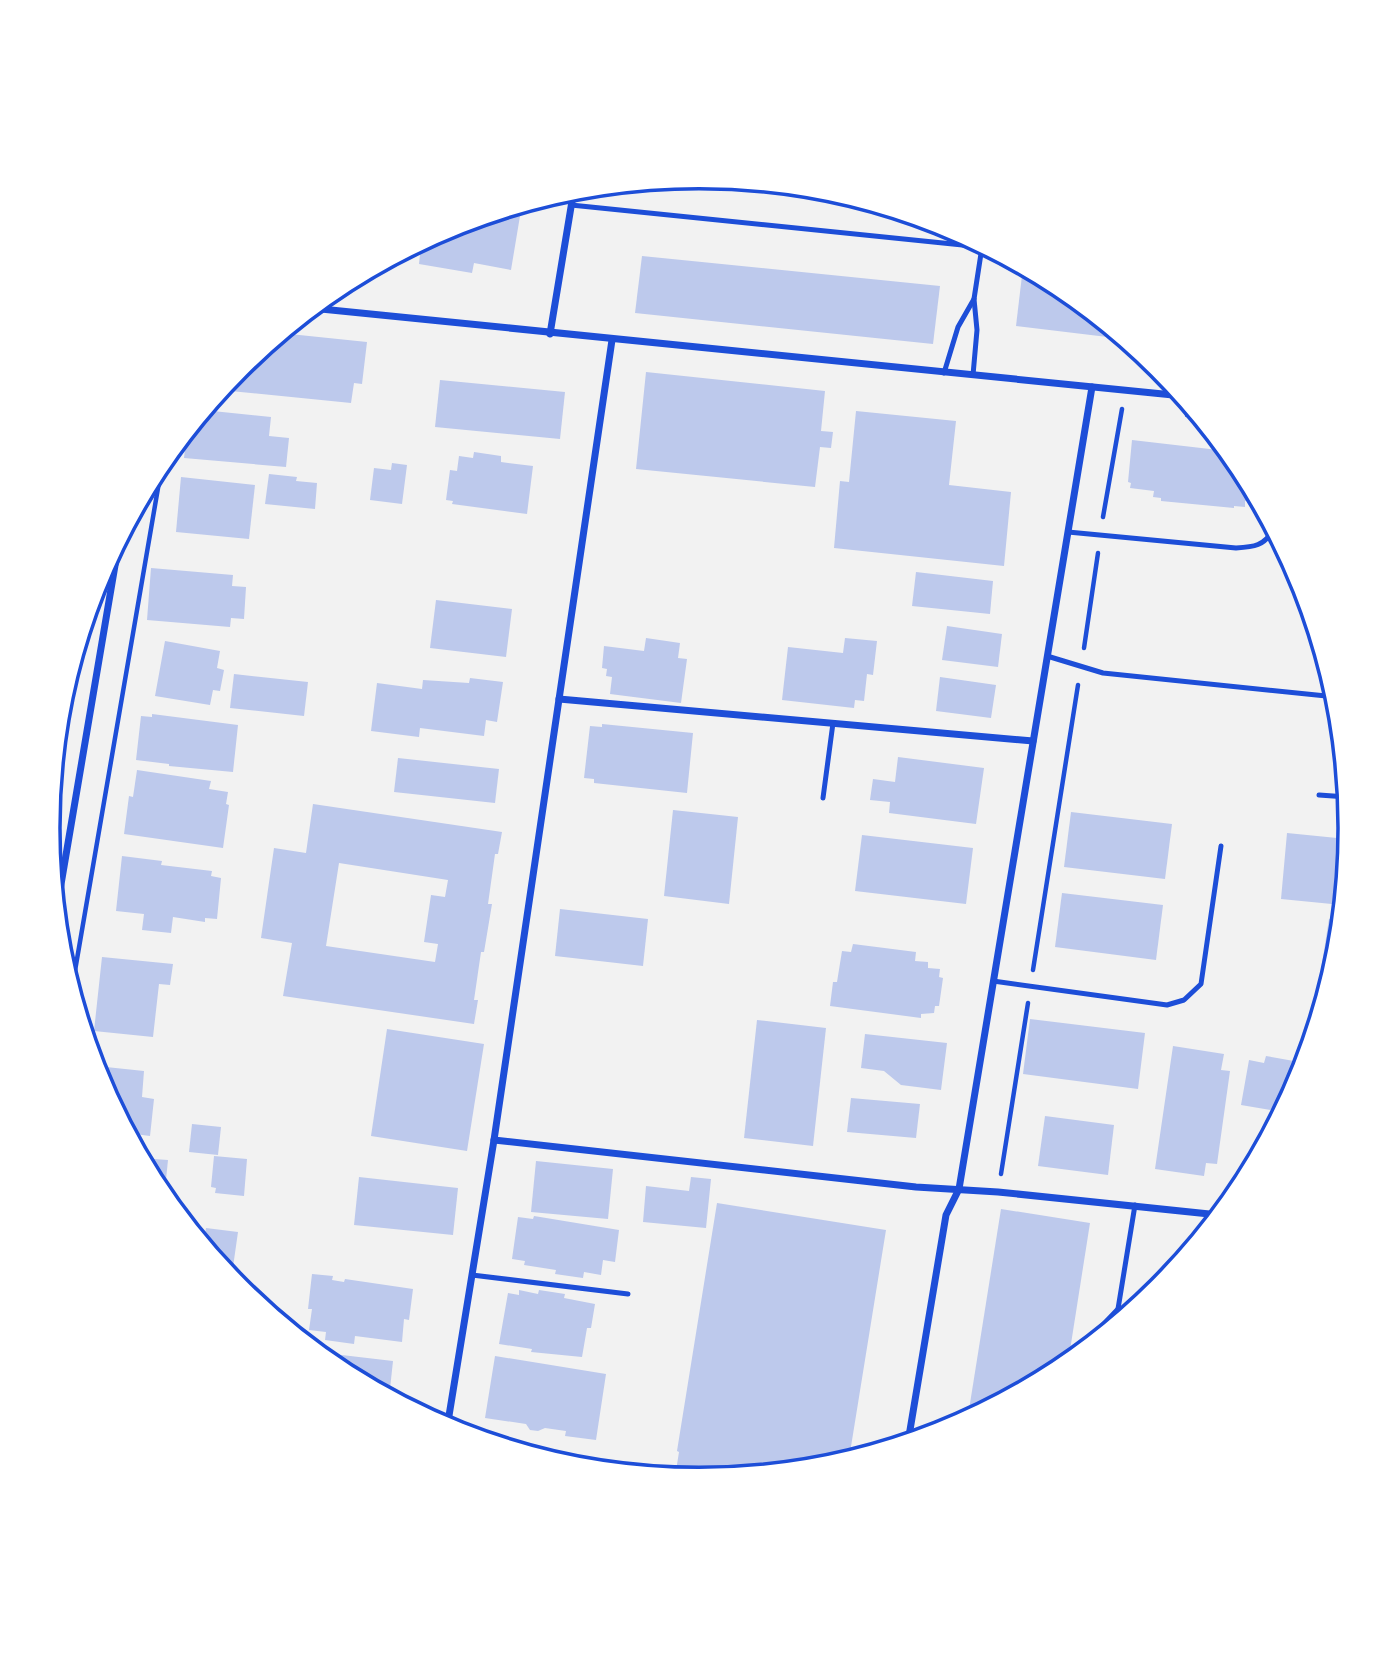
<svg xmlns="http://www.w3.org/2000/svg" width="1397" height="1656" viewBox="0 0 1397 1656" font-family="Commissioner,sans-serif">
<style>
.building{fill:#bdc9ec;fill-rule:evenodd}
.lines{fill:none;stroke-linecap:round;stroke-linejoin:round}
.path{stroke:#1d4ed8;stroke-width:4.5}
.service{stroke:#1d4ed8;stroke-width:5}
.minor{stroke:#1d4ed8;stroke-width:7}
.rim{fill:none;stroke:#1d4ed8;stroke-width:3.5}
</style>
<rect width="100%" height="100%" fill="#f2f2f2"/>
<g class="building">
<polygon points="522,204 511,270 474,263 472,273 419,264 420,254 402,251 450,226"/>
<polygon points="642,256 940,286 933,344 635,313"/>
<polygon points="1023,267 1061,287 1124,339 1016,326"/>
<polygon points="280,333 367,342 362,384 354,383 351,403 220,390 238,367"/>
<polygon points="646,372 825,391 821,431 833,432 831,448 820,447 815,487 636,469"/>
<polygon points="440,380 565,392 560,439 435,427"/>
<polygon points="203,410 271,417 269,436 289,438 286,467 184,458 187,430"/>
<polygon points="856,411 956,421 949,485 1011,492 1004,566 834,548 840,481 849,482"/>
<polygon points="1132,440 1227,451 1240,467 1259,502 1245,501 1245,507 1234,506 1234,508 1161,501 1161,498 1153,497 1154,491 1130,488 1131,483 1128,482"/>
<polygon points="474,452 501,456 501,462 533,466 527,514 452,504 453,501 446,500 450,470 457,471 459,456 473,458"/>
<polygon points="392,463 407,465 402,504 370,500 374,468 391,470"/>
<polygon points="269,474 297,477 296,481 317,483 315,509 265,504"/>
<polygon points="181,477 255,485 249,539 176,532"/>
<polygon points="151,568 233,575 232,586 246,587 244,619 231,618 230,627 147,620"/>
<polygon points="916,572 993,581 990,614 912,606"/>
<polygon points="436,600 512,609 506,657 430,648"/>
<polygon points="947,626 1002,634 998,667 942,660"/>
<polygon points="646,638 680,643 678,658 687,659 681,703 610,694 612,677 606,676 607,669 602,668 604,646 644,651"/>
<polygon points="845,638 877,641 873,675 867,674 864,701 855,700 854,708 782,700 788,647 843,653"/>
<polygon points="165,641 220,651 217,668 224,670 220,691 213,690 210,705 155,696"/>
<polygon points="234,674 308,682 304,716 230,708"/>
<polygon points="940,677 996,685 991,718 936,711"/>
<polygon points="470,678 503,682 497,722 486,720 484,736 420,728 419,737 371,731 377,683 422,689 423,680 469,683"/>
<polygon points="152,714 238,725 233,772 169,766 169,764 136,760 141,716 152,717"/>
<polygon points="602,724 693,733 687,793 594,783 594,779 584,778 590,726 602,727"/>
<polygon points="898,757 984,768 976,824 889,813 890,802 870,800 873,779 895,782"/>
<polygon points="398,758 499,769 495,803 394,792"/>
<polygon points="137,770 211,781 209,789 228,792 226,804 229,805 223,848 124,834 129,796 133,797"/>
<path d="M313 804 502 832 498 854H495L488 904H492L484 952H481L474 1000H478L474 1024 283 996 292 943 261 938 274 848 306 853ZM339 863 448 880 445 897 431 895 424 942 438 944 435 962 326 946Z"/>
<polygon points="673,810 738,817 729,904 664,896"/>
<polygon points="1071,812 1172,824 1165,879 1064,867"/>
<polygon points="1287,833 1337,838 1336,844 1348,845 1342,905 1281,899"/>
<polygon points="862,835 973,848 966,904 855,891"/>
<polygon points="122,856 162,861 161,865 212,871 211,876 221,878 217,919 205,918 205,922 173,917 171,933 142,930 144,914 116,911"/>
<polygon points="1062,893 1163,905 1156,960 1055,947"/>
<polygon points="560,909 648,919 643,966 555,956"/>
<polygon points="1329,919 1341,921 1337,955 1332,972 1321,970"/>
<polygon points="853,944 916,952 915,961 928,962 928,968 940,969 939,977 943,978 939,1006 935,1006 934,1013 921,1014 921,1018 830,1006 833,982 837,982 842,951 851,952"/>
<polygon points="102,957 173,964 170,985 159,984 153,1037 94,1031"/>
<polygon points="1030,1019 1145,1033 1138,1089 1023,1074"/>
<polygon points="757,1020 826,1028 813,1146 744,1138"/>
<polygon points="387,1029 484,1044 467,1151 371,1136"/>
<polygon points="865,1034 947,1043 941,1090 901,1085 884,1071 861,1068"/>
<polygon points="1173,1046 1224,1054 1221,1070 1230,1071 1217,1164 1206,1163 1204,1176 1155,1169"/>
<polygon points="1266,1056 1305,1063 1300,1078 1282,1112 1241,1105 1249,1060 1264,1063"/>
<polygon points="106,1067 144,1071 142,1097 154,1099 150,1136 127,1133 98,1080 105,1080"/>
<polygon points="851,1098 920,1104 916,1138 847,1132"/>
<polygon points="1045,1116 1114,1125 1108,1175 1038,1166"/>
<polygon points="192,1124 221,1127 218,1155 189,1152"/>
<polygon points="214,1156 247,1159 244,1196 215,1193 216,1188 211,1187"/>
<polygon points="140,1158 168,1160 164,1199 157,1189"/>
<polygon points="536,1161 613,1169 608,1219 531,1212"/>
<polygon points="359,1177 458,1188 453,1235 354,1225"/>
<polygon points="691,1177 711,1179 706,1228 643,1222 646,1186 689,1191"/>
<polygon points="717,1203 886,1230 849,1459 825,1467 698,1479 675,1477 679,1452 677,1451"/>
<polygon points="1001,1209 1090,1223 1068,1363 1060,1370 972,1416 968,1416"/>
<polygon points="534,1216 619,1230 615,1262 603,1260 601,1275 584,1272 583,1278 555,1274 556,1270 524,1265 525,1261 512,1259 518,1217 533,1219"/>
<polygon points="206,1228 238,1232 233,1267 219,1265 203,1246"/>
<polygon points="312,1274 333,1276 332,1280 344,1282 345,1279 413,1289 409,1320 404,1319 402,1342 355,1336 354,1344 325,1340 326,1332 309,1330 312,1309 308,1309"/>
<polygon points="519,1290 538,1294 539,1290 565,1294 564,1298 595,1304 591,1328 587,1328 582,1357 531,1352 532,1349 499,1344 508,1293 519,1295"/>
<polygon points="316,1352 393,1361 389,1398 336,1369"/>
<polygon points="495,1356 606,1374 596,1440 565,1436 566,1431 545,1428 538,1431 530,1430 526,1424 485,1418"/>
</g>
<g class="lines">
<g class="path">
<polyline points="1187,415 1199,417"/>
<polyline points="1103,517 1122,409"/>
<polyline points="1084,648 1098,553"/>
<polyline points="47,827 79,639"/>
<polyline points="1033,970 1078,685"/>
<polyline points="71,994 163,459"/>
<polyline points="1001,1174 1028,1003"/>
</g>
<g class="service">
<polyline points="571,205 982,247 974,299 977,330 973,375"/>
<polyline points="944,373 958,327 974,299"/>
<path d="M1068 532 1236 548C1254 547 1264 546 1274 529"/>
<polyline points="1047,656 1103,673 1336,697"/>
<polyline points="1319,795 1347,797"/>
<polyline points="823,798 833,723"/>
<polyline points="993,981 1167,1005 1184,1000 1201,984 1221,846"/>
<polyline points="472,1275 628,1294"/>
<polyline points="1131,1311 1118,1309 1135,1205"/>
<polyline points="1095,1341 1097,1331 1118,1309"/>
<polyline points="910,1433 924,1437"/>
</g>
<g class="minor">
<polyline points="311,308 1183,396"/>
<polyline points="550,334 574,189"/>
<polyline points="559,699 1033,741"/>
<polyline points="56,914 120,536"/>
<polyline points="494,1140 916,1187 998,1192 1219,1215"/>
<polyline points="447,1428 494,1140 612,340"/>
<polyline points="908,1442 946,1215 959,1189 1092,387"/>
</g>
</g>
<path d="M0 0H1397V1656H0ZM60 828a639 639 0 1 1 1278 0a639 639 0 1 1-1278 0Z" fill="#fff" fill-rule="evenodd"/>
<path class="rim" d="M60 828a639 639 0 1 1 1278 0a639 639 0 1 1-1278 0Z"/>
</svg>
